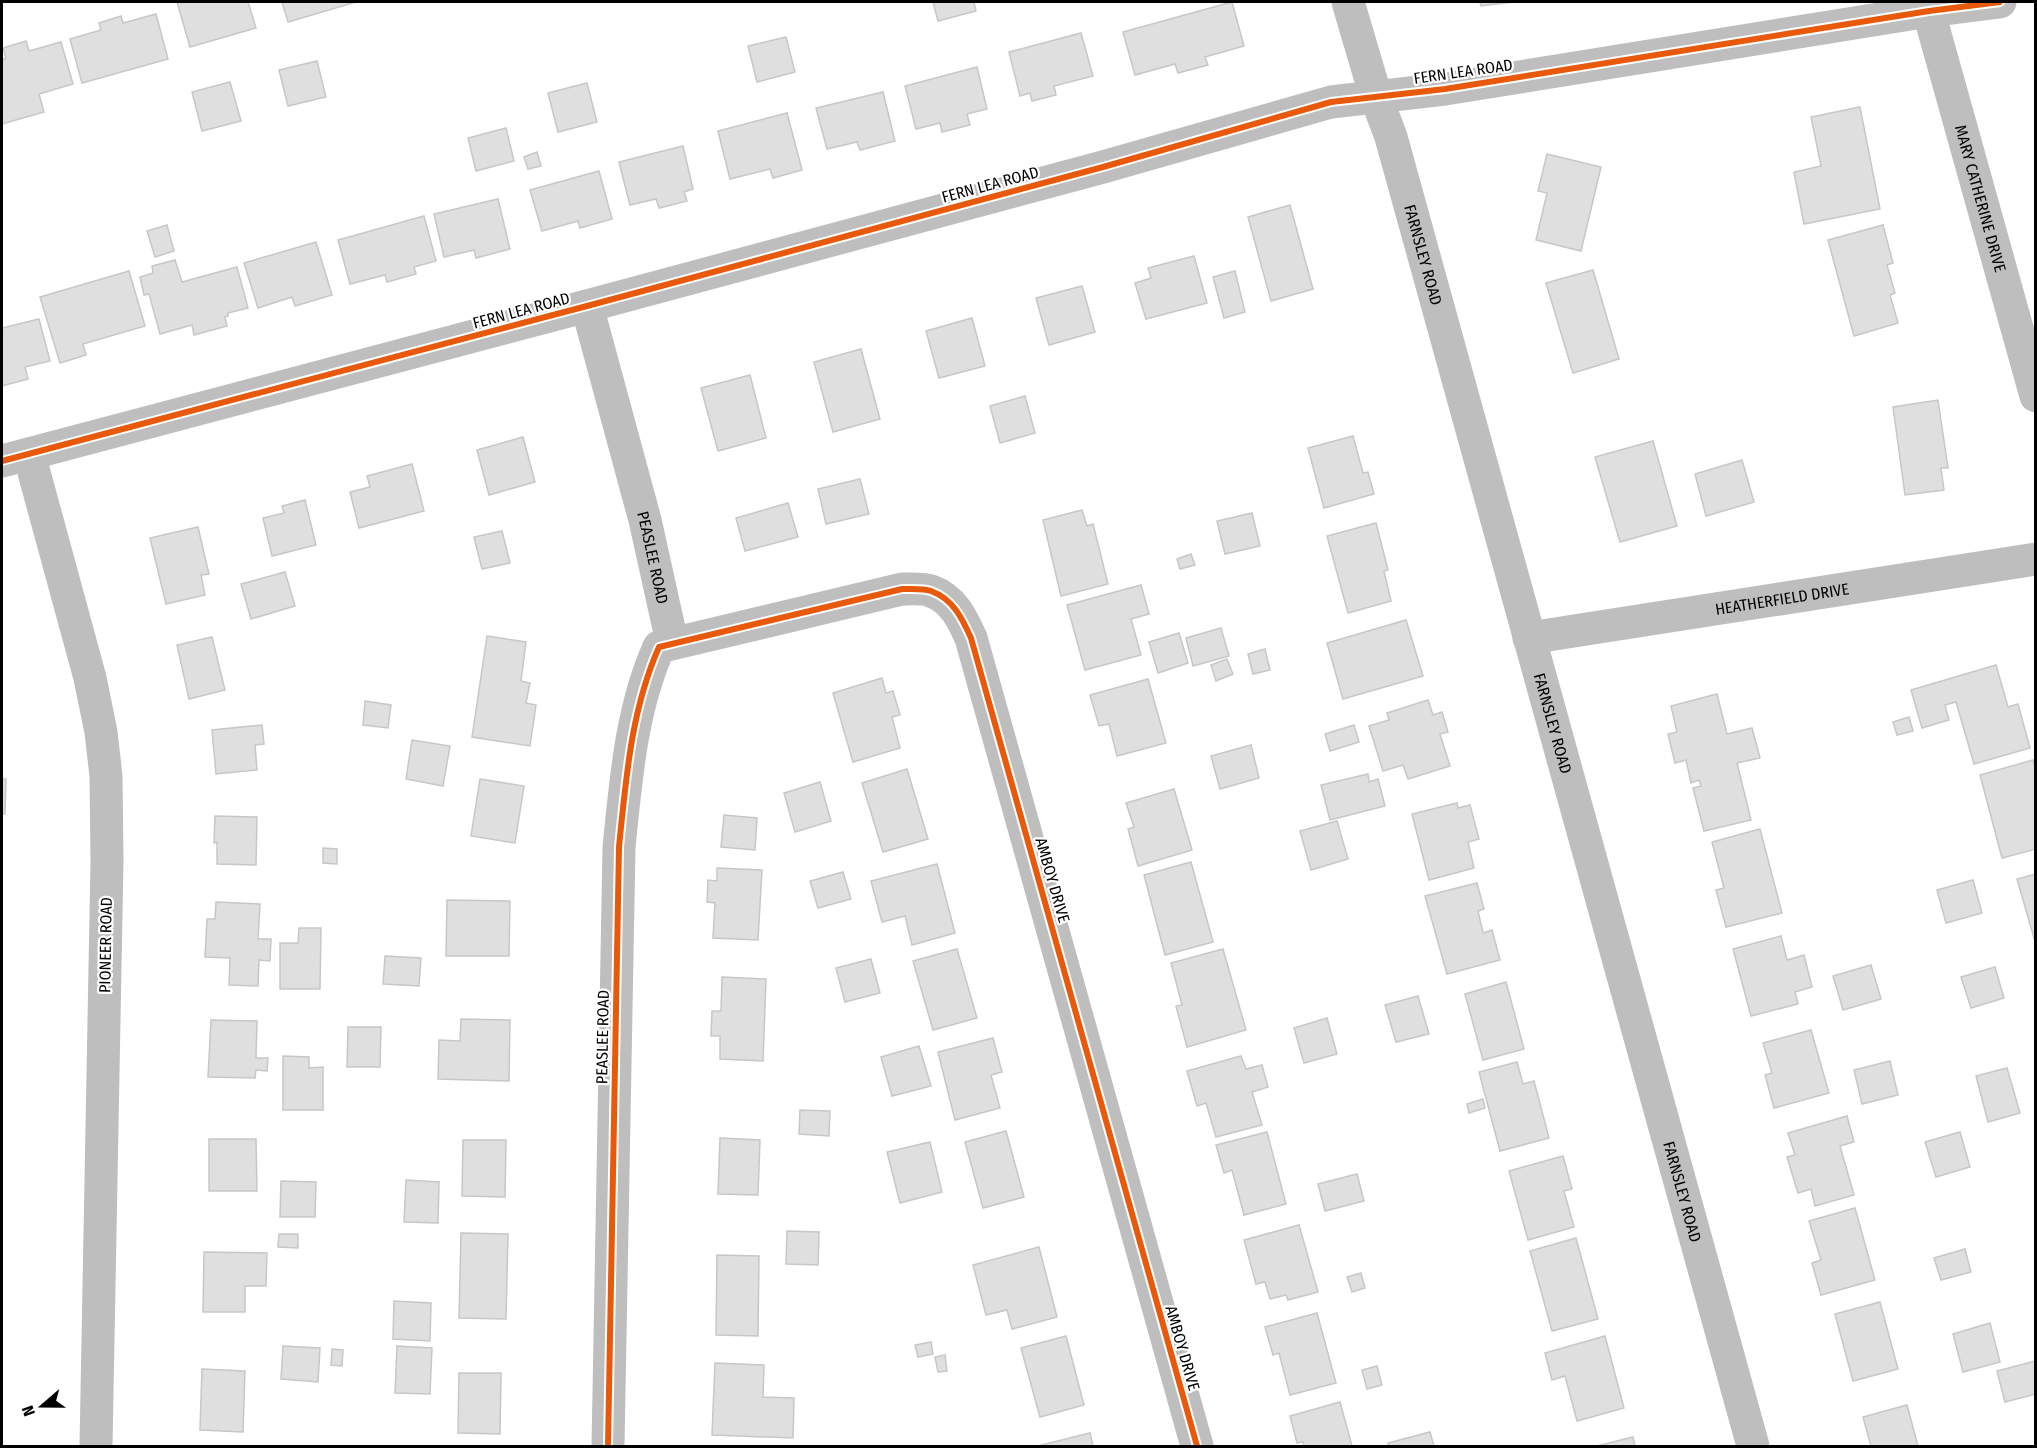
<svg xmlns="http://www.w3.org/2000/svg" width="2037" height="1448" viewBox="0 0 2037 1448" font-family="'Fira Sans Condensed',sans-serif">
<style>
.building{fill:#dfdfdf;stroke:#c7c7c7;stroke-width:1.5}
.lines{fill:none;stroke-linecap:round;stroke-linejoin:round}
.street{stroke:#bebebe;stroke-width:33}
.cycleway-casing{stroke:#fff;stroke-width:10}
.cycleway{stroke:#e8590c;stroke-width:6}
.labels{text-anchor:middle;stroke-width:4.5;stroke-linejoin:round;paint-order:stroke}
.street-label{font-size:16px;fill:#000;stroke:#fff}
</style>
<rect width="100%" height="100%" fill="#fff"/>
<g class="building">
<polygon points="177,2 248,2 256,28 190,47"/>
<polygon points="282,2 352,2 353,3 288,22"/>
<polygon points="933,2 974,2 976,11 938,21"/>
<polygon points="1232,2 1244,46 1205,57 1208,65 1178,73 1175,64 1135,75 1123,32"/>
<polygon points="1480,2 1514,2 1481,6"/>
<polygon points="156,14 168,59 82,83 70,39 101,30 99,23 121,16 123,23"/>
<polygon points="1081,33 1093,76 1054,86 1056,95 1032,101 1030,93 1020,96 1009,52"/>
<polygon points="786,37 795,72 757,82 748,46"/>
<polygon points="26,41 29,51 61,42 73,84 39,94 44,112 2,124 2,60 6,58 3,48"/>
<polygon points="317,61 326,97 288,106 279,70"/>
<polygon points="977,67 987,109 967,114 970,125 942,132 940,123 916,129 905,86"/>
<polygon points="230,82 241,121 202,131 192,92"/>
<polygon points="587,83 597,122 558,132 548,93"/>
<polygon points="883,92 895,141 860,150 857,142 827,149 816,108"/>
<polygon points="1860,107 1880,209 1804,224 1794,172 1821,166 1811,117"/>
<polygon points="787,113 802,170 773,178 770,169 730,179 718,131"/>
<polygon points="506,128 514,161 476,171 468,138"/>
<polygon points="683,146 693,189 684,192 687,201 659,208 656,199 630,205 619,162"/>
<polygon points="537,152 541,166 528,169 524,157"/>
<polygon points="1547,154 1601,167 1581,251 1536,240 1547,193 1538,191"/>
<polygon points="599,171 612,219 580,228 578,221 542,231 530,190"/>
<polygon points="498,199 510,249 476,258 474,250 444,257 434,214"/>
<polygon points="1290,205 1313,289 1271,301 1248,217"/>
<polygon points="424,216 436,261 414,267 416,274 387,282 385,275 350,284 338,240"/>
<polygon points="167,225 174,251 155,257 147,231"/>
<polygon points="1883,225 1893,263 1887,265 1895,293 1890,295 1898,323 1854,336 1828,240"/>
<polygon points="316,242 332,295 295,306 292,297 258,308 244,263"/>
<polygon points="1194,256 1207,303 1146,319 1135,283 1151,278 1148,268"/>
<polygon points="175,260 182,282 237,267 248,308 228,313 228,316 225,317 227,326 194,335 192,325 160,334 149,294 144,295 140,277 153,273 152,266"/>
<polygon points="1593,270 1619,359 1573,373 1546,283"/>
<polygon points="129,271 145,326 83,344 86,355 60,363 40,297"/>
<polygon points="1235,271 1245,312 1224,318 1213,277"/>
<polygon points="1082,286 1095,332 1049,345 1036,298"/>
<polygon points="972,318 985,366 939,378 926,331"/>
<polygon points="39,319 50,361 25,367 28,379 2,386 2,328"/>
<polygon points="861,349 880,419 833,432 814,362"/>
<polygon points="750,375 766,438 718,451 701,388"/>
<polygon points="1025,396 1035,433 1000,443 990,406"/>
<polygon points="1938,400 1948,468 1941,468 1944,490 1905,495 1893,407"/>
<polygon points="1353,436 1363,473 1368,472 1374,494 1324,508 1308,448"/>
<polygon points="523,437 535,482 489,495 477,450"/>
<polygon points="1653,441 1677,526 1620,542 1595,457"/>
<polygon points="1742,460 1754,502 1706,516 1695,474"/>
<polygon points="412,464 424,511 359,528 350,492 370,487 367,476"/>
<polygon points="860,479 869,514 826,524 818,489"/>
<polygon points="305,500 316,545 272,556 263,518 284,513 282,506"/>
<polygon points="788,503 798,537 745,551 736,518"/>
<polygon points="1082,510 1087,526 1093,524 1108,584 1061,596 1043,520"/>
<polygon points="1252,513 1260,546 1225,554 1217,521"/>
<polygon points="1376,523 1388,570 1384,571 1391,601 1348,613 1327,536"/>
<polygon points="198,527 209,574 201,575 205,595 166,604 150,538"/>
<polygon points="502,531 510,563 482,569 474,537"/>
<polygon points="1191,554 1195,565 1180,569 1177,559"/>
<polygon points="285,572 295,606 251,619 241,584"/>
<polygon points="1141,585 1149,614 1131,619 1141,655 1085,670 1067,605"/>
<polygon points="1406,620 1423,676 1343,699 1327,643"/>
<polygon points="1221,628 1229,656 1193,666 1186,638"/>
<polygon points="1179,633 1188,663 1158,673 1149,642"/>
<polygon points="487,636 526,642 521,681 530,683 526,703 536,705 530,746 472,737"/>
<polygon points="212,637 225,690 189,699 177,645"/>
<polygon points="1265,649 1270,670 1253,674 1248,654"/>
<polygon points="1227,659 1233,674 1216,681 1211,665"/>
<polygon points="1996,665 2008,707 2018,704 2030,748 1974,764 1956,702 1945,705 1949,720 1922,728 1911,690"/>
<polygon points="882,678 886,693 893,691 900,715 892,717 900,748 853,762 833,693"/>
<polygon points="1148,679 1166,743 1117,756 1109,724 1099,726 1090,695"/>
<polygon points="1717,694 1727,734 1752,728 1760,758 1737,763 1751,820 1704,831 1693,788 1701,786 1699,780 1691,783 1686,760 1675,763 1668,734 1677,732 1671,706"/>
<polygon points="1428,700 1433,715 1442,712 1448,732 1440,734 1450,766 1408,779 1403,765 1383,771 1369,726 1389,720 1387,713"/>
<polygon points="365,701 391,705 388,728 363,725"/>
<polygon points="1909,717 1913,731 1897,735 1893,722"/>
<polygon points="262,725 264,744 255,745 257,770 216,774 212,730"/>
<polygon points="1354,725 1359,742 1330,751 1325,734"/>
<polygon points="412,740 450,746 443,786 406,779"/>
<polygon points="1251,745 1259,778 1220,789 1211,756"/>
<polygon points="2033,760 2036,770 2036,849 2002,858 1980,775"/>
<polygon points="907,769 928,839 883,852 862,783"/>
<polygon points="1368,774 1369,782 1378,779 1385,806 1330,820 1321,785"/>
<polygon points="2,779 6,779 5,814 2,814"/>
<polygon points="480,779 524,786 515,843 471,836"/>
<polygon points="820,782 831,821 795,832 784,793"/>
<polygon points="1174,789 1192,850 1138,866 1128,829 1134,827 1126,803"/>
<polygon points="1457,803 1458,808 1470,805 1479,839 1468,842 1474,868 1429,880 1412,814"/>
<polygon points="724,815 757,818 755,850 721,847"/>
<polygon points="215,816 257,817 256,865 217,864 217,842 214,843"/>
<polygon points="1337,821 1348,859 1311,870 1300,831"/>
<polygon points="1760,829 1782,913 1726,927 1716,890 1724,888 1712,842"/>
<polygon points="323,848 337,849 337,864 323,863"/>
<polygon points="1191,862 1213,942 1165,955 1144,875"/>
<polygon points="937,864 955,933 912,945 905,916 882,922 871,881"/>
<polygon points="717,868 762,870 758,940 713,938 715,903 707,902 708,880 717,881"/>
<polygon points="843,872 851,899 818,908 810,881"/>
<polygon points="2036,874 2036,945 2017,879"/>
<polygon points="1973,880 1982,913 1946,923 1937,890"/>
<polygon points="1477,883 1484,909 1478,911 1483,933 1492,930 1500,960 1447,974 1425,896"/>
<polygon points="447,900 510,901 509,956 446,956"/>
<polygon points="216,902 260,904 258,939 271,939 270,961 259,960 258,986 229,985 230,958 205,957 207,919 215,919"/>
<polygon points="299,928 321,928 320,989 280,989 280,943 298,943"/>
<polygon points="1781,936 1787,960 1804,955 1812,987 1795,992 1798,1004 1751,1016 1733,949"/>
<polygon points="957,949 977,1018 933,1030 913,961"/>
<polygon points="1223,949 1246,1030 1187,1047 1176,1006 1182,1005 1171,963"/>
<polygon points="385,956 421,958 419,986 383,984"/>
<polygon points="871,959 880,993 845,1002 836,968"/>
<polygon points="1871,965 1881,999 1843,1010 1833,976"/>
<polygon points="1995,967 2004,998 1971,1008 1961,977"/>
<polygon points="722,977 766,979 763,1061 720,1059 720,1036 711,1036 712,1011 721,1011"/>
<polygon points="1506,982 1524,1049 1483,1060 1465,994"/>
<polygon points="1418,996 1429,1034 1396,1042 1385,1005"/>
<polygon points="1327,1018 1337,1054 1304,1063 1294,1028"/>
<polygon points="461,1019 510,1020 509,1081 438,1079 439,1040 460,1041"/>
<polygon points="211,1020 257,1021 256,1058 268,1058 267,1071 256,1070 255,1078 208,1077"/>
<polygon points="348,1027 381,1027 380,1067 347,1067"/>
<polygon points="1811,1030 1829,1093 1774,1108 1765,1075 1772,1073 1763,1043"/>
<polygon points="993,1038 1002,1072 991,1075 1000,1108 955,1120 938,1052"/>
<polygon points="919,1046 931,1086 892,1096 881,1057"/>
<polygon points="283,1056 309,1057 309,1068 323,1067 323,1110 283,1110"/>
<polygon points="1241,1056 1246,1069 1262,1065 1268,1087 1252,1092 1262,1125 1216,1137 1206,1103 1197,1106 1187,1071"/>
<polygon points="1890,1061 1898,1095 1862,1104 1854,1070"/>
<polygon points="1517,1062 1523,1084 1534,1081 1549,1138 1500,1151 1479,1072"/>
<polygon points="2007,1068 2020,1113 1988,1122 1976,1076"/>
<polygon points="1483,1099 1485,1108 1469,1113 1467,1104"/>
<polygon points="800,1110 830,1111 829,1136 799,1134"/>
<polygon points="1847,1116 1854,1142 1840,1146 1854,1195 1815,1206 1811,1189 1798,1193 1787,1157 1795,1155 1788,1133"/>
<polygon points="1006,1131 1024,1197 983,1208 965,1142"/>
<polygon points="1267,1132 1286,1204 1244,1215 1232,1170 1224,1173 1216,1145"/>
<polygon points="1960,1132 1970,1167 1936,1177 1925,1142"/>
<polygon points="720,1138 760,1140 758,1195 718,1194"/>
<polygon points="209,1139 256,1139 257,1191 209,1191"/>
<polygon points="463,1140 506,1140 505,1197 462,1196"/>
<polygon points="930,1142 942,1192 900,1203 887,1152"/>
<polygon points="1563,1156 1572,1189 1564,1191 1574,1227 1528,1240 1509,1171"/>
<polygon points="1357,1174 1364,1201 1325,1211 1318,1184"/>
<polygon points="406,1180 439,1182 438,1223 404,1222"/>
<polygon points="281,1181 316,1182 315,1217 280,1217"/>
<polygon points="1855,1208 1875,1280 1821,1295 1812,1263 1821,1260 1809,1221"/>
<polygon points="1299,1225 1318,1292 1288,1300 1286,1295 1270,1299 1265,1282 1256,1284 1244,1240"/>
<polygon points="787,1231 819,1232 818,1265 786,1264"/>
<polygon points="461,1233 508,1234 506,1319 459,1318"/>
<polygon points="279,1234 298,1234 298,1248 278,1247"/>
<polygon points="1576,1238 1598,1319 1552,1331 1530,1251"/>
<polygon points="1039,1247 1057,1317 1012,1329 1007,1310 986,1315 973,1265"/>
<polygon points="1965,1249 1971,1272 1941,1280 1934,1258"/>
<polygon points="204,1252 267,1253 266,1286 245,1286 245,1312 203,1312"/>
<polygon points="717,1255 759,1256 758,1336 716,1335"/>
<polygon points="1361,1273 1365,1288 1352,1292 1347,1277"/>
<polygon points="394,1301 431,1303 430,1341 393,1339"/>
<polygon points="1880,1302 1898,1369 1853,1381 1835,1314"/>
<polygon points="1317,1313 1336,1383 1290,1395 1279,1353 1273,1355 1265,1327"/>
<polygon points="1990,1323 2000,1362 1963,1372 1953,1334"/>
<polygon points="1066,1336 1084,1405 1040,1417 1021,1348"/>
<polygon points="1605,1336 1624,1408 1577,1421 1565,1376 1552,1380 1545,1353"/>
<polygon points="931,1342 933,1354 918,1357 915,1345"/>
<polygon points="283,1346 320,1348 318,1382 281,1379"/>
<polygon points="397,1346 432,1348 430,1394 395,1393"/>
<polygon points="332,1349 343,1350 342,1366 331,1365"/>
<polygon points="945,1355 947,1371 938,1372 935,1357"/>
<polygon points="2035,1361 2036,1394 2005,1402 1997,1371"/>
<polygon points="715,1363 764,1365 763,1397 794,1398 793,1438 712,1435"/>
<polygon points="1377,1366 1382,1385 1367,1389 1362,1370"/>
<polygon points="202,1369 245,1371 243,1432 200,1430"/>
<polygon points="459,1373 501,1373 500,1434 458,1433"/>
<polygon points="1340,1402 1352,1446 1304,1446 1303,1442 1297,1443 1290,1416"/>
<polygon points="1907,1405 1918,1446 1871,1446 1863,1417"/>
<polygon points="1430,1432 1434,1446 1389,1446 1388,1443"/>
<polygon points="1090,1433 1093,1446 1041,1446 1041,1445"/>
<polygon points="1633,1437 1635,1446 1597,1446"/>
</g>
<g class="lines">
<g class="street">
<path id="s1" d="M1348 2 1376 97 1391 137 1753 1446"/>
<path id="s2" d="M1926 2 2036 396"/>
<path id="s3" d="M587 306 645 520 672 642"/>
<polyline points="29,454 90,678 101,732 106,776 107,861 96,1446"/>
<polyline points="2,461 587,306 1103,167 1331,102 1445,89 1929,11 2000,2"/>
<path id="s4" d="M1529 638 2036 559"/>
<path d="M608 1446 619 847C626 779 631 710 659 647L902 589C911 589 923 588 931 591 953 599 962 618 971 638L1197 1446"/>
</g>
<g class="cycleway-casing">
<g id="cycleway">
<polyline points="2,461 587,306 1103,167 1331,102 1445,89 1929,11 2000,2"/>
<path d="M608 1446 619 847C626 779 631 710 659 647L902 589C911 589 923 588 931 591 953 599 962 618 971 638L1197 1446"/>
</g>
</g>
<use href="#cycleway" class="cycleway"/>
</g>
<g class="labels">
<g class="street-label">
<text transform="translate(1463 71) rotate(-8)" y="6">FERN LEA ROAD</text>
<text transform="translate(990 184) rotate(-15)" y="6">FERN LEA ROAD</text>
<text dy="6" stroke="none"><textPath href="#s2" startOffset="204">MARY CATHERINE DRIVE</textPath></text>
<text dy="6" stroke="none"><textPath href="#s1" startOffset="264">FARNSLEY ROAD</textPath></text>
<text transform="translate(521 310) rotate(-15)" y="6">FERN LEA ROAD</text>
<text dy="6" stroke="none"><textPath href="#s3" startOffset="260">PEASLEE ROAD</textPath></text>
<text dy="6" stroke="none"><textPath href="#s4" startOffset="256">HEATHERFIELD DRIVE</textPath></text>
<text dy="6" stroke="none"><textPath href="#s1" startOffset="750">FARNSLEY ROAD</textPath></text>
<text transform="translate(1053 880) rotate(74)" y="6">AMBOY DRIVE</text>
<text transform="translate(105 945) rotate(-89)" y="6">PIONEER ROAD</text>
<text transform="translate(602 1037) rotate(-89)" y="6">PEASLEE ROAD</text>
<text dy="6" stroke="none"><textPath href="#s1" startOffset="1236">FARNSLEY ROAD</textPath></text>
<text transform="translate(1183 1348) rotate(74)" y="6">AMBOY DRIVE</text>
</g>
</g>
<rect width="2037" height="1448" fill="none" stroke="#000000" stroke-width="6"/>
<g transform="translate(42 1406) rotate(250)" stroke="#ffffff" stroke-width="4.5" paint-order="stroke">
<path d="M0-4.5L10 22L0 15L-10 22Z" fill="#000000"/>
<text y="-9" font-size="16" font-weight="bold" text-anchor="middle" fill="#000000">N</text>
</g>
</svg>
